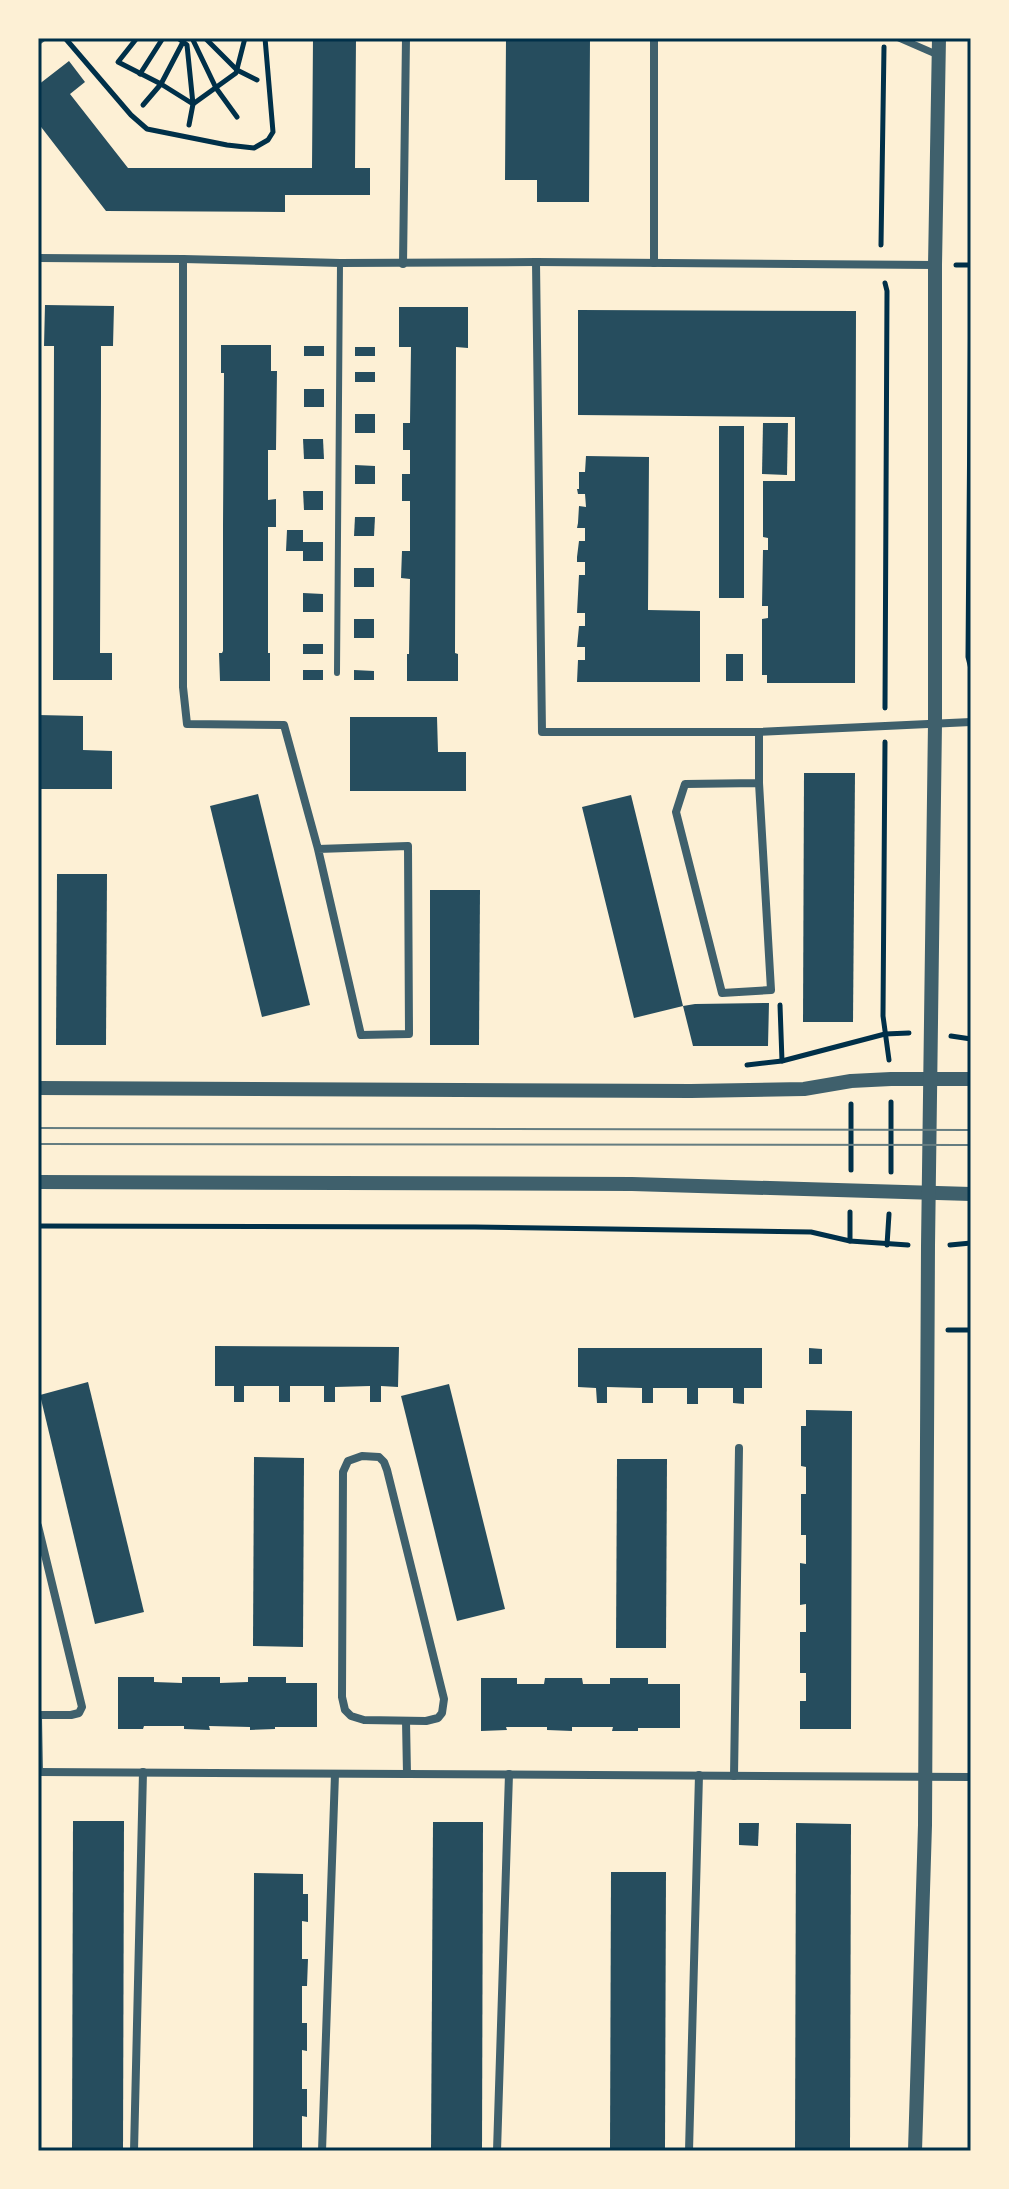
<svg xmlns="http://www.w3.org/2000/svg" width="1009" height="2189" viewBox="0 0 1009 2189" font-family="Cabin,sans-serif">
<style>
.building{fill:#264d5e}
.lines{fill:none;stroke-linecap:round;stroke-linejoin:round}
.path{stroke:#003049;stroke-width:5}
.service{stroke:#3f606c;stroke-width:6}
.pedestrian{stroke:#3f606c;stroke-width:7}
.minor{stroke:#3f606c;stroke-width:8}
.tertiary{stroke:#3f606c;stroke-width:14}
.tram{stroke:#657d81;stroke-width:2}
.neatline{fill:none;stroke:#003049;stroke-width:3}
</style>
<rect width="100%" height="100%" fill="#fdf0d5"/>
<g class="building">
<polygon points="313,38 356,38 355,168 370,168 370,195 285,195 285,212 106,211 38,123 38,85 69,61 85,82 70,94 128,168 312,168"/>
<polygon points="506,38 590,38 589,202 537,202 537,180 505,180"/>
<polygon points="45,305 114,306 113,346 101,346 101,396 100,653 112,653 112,680 53,680 54,346 44,346"/>
<polygon points="399,307 468,307 468,348 456,347 455,653 458,654 458,681 407,681 407,654 409,654 410,579 401,578 402,551 410,551 410,501 402,501 402,474 410,474 410,450 403,450 403,423 410,423 411,347 399,347"/>
<polygon points="578,310 856,311 855,683 767,683 767,675 762,675 762,619 768,618 768,606 762,606 763,550 768,550 768,538 763,537 763,481 795,481 795,417 578,415"/>
<polygon points="221,345 271,345 271,371 277,371 276,450 268,450 268,500 276,499 276,527 268,527 268,653 270,653 270,681 220,681 219,653 222,653 223,651 223,525 224,373 221,373"/>
<rect x="304" y="346" width="20" height="10"/>
<rect x="355" y="347" width="20" height="9"/>
<rect x="355" y="372" width="20" height="10"/>
<rect x="304" y="389" width="20" height="18"/>
<rect x="355" y="414" width="20" height="19"/>
<polygon points="763,423 788,423 787,475 762,474"/>
<rect x="719" y="426" width="25" height="172"/>
<polygon points="303,439 323,439 324,459 304,459"/>
<polygon points="586,456 649,457 648,610 700,611 700,682 577,682 578,660 585,660 585,647 577,647 579,626 585,626 585,613 577,613 579,575 585,575 585,562 577,562 577,557 579,541 585,541 585,528 577,528 578,523 579,506 586,507 585,494 578,494 577,489 579,489 579,472 585,472"/>
<polygon points="355,465 375,466 375,484 355,484"/>
<polygon points="303,491 323,491 323,510 304,510"/>
<polygon points="355,517 375,517 374,536 354,536"/>
<polygon points="287,530 303,530 303,542 323,542 323,561 303,561 303,551 286,551"/>
<rect x="354" y="568" width="20" height="19"/>
<polygon points="303,593 323,594 323,612 303,612"/>
<rect x="354" y="619" width="20" height="19"/>
<rect x="303" y="644" width="20" height="10"/>
<rect x="726" y="654" width="17" height="27"/>
<rect x="303" y="670" width="20" height="10"/>
<polygon points="354,670 374,671 374,680 354,680"/>
<polygon points="38,715 83,716 83,750 112,751 112,789 38,789"/>
<polygon points="350,717 437,717 438,752 466,752 466,791 350,791"/>
<polygon points="804,773 855,773 853,1022 803,1022"/>
<polygon points="258,794 310,1005 262,1017 210,806"/>
<polygon points="631,795 683,1006 695,1004 769,1003 768,1046 693,1046 683,1006 634,1018 582,807"/>
<polygon points="57,874 107,874 106,1045 56,1045"/>
<polygon points="430,890 480,890 479,1045 430,1045"/>
<polygon points="215,1346 399,1347 398,1387 381,1386 381,1402 370,1402 370,1386 335,1387 335,1402 324,1402 324,1386 290,1386 290,1402 279,1402 279,1386 244,1386 244,1402 234,1402 234,1386 215,1386"/>
<polygon points="578,1348 762,1348 762,1388 744,1388 744,1404 733,1403 733,1388 698,1388 698,1404 687,1404 687,1388 653,1388 653,1403 642,1403 642,1388 607,1387 607,1403 597,1403 596,1388 578,1387"/>
<polygon points="809,1348 822,1349 822,1364 809,1364"/>
<polygon points="88,1382 144,1612 95,1624 40,1395"/>
<polygon points="449,1384 505,1609 457,1621 401,1396"/>
<polygon points="806,1410 852,1411 851,1729 800,1729 800,1701 806,1701 806,1673 800,1673 800,1632 806,1632 806,1604 800,1605 800,1563 806,1564 806,1535 801,1535 801,1494 806,1494 806,1467 801,1466 801,1426 806,1426"/>
<polygon points="254,1457 304,1458 303,1647 253,1646"/>
<polygon points="617,1459 667,1459 666,1648 616,1648"/>
<polygon points="118,1677 154,1677 154,1682 182,1683 182,1677 220,1677 220,1683 248,1682 248,1677 286,1677 286,1683 317,1683 317,1727 275,1727 275,1729 250,1730 250,1727 209,1726 210,1730 184,1729 184,1726 144,1726 143,1729 118,1729"/>
<polygon points="481,1678 517,1678 517,1684 544,1684 545,1678 582,1678 583,1684 610,1684 610,1678 648,1678 648,1684 680,1684 680,1728 638,1728 638,1731 612,1731 613,1727 572,1727 572,1731 547,1730 547,1727 506,1727 507,1730 481,1731"/>
<polygon points="73,1821 124,1821 123,2151 72,2151"/>
<polygon points="433,1822 483,1822 482,2151 431,2151"/>
<polygon points="739,1823 759,1823 758,1846 739,1845"/>
<polygon points="796,1823 851,1824 850,2151 795,2151"/>
<polygon points="611,1872 666,1872 665,2151 610,2151"/>
<polygon points="254,1873 303,1874 303,1894 308,1894 308,1922 302,1921 302,1959 308,1959 307,1986 302,1986 302,2023 307,2023 307,2051 302,2050 302,2089 307,2089 307,2117 302,2116 302,2151 253,2151"/>
</g>
<g class="lines">
<g class="path">
<polyline points="65,38 131,115 147,129 227,145 254,148 268,140 273,132 265,38"/>
<polyline points="137,38 118,62 161,84 193,104 236,73 245,38"/>
<polyline points="178,38 187,45 193,104 189,125"/>
<polyline points="192,38 216,88 237,117"/>
<polyline points="205,38 237,70 257,80"/>
<polyline points="140,74 163,38"/>
<polyline points="143,105 161,84 183,42"/>
<polyline points="881,245 884,47"/>
<polyline points="956,265 971,265"/>
<polyline points="971,275 968,657 971,669"/>
<polyline points="885,283 887,291 885,708"/>
<polyline points="885,742 883,1016 889,1060"/>
<polyline points="780,1005 782,1061"/>
<polyline points="951,1036 971,1039"/>
<polyline points="747,1065 782,1061 885,1034 909,1033"/>
<polyline points="851,1170 851,1104"/>
<polyline points="891,1172 891,1102"/>
<polyline points="38,1226 475,1227 811,1232 850,1241 908,1245"/>
<polyline points="850,1241 850,1212"/>
<polyline points="887,1245 889,1214"/>
<polyline points="950,1245 971,1243"/>
<polyline points="948,1330 971,1330"/>
</g>
<polyline class="service" points="337,673 340,263"/>
<polyline class="pedestrian" points="899,38 938,55"/>
<g class="minor">
<polyline points="38,41 42,38"/>
<polyline points="38,258 183,259 340,263 536,262 935,265"/>
<polyline points="183,259 183,687 187,724 284,725 318,849 408,846 409,1034 361,1035 318,849"/>
<polyline points="536,262 542,732 759,732 971,722"/>
<polyline points="654,263 654,38"/>
<polyline points="403,264 406,38"/>
<polyline points="759,732 759,783 771,990 722,993 676,812 685,784 759,783"/>
<polygon points="362,1456 379,1457 384,1462 387,1470 444,1699 442,1713 438,1718 426,1721 364,1720 351,1716 345,1710 342,1697 343,1472 348,1461"/>
<polyline points="38,1526 82,1707 79,1713 71,1715 38,1715"/>
<polyline points="38,1717 39,1772"/>
<polyline points="406,1721 407,1774"/>
<polyline points="38,1772 971,1777"/>
<polyline points="734,1776 739,1448"/>
<polyline points="134,2151 143,1772"/>
<polyline points="322,2151 335,1774"/>
<polyline points="497,2151 509,1774"/>
<polyline points="689,2151 699,1775"/>
</g>
<g class="tertiary">
<polyline points="38,1088 691,1091 804,1089 851,1081 891,1079 971,1079"/>
<polyline points="38,1182 632,1184 971,1194"/>
<polyline points="915,2151 925,1825 928,1246 935,723 935,265 939,38"/>
</g>
<g class="tram">
<polyline points="38,1128 971,1130"/>
<polyline points="38,1144 971,1145"/>
</g>
</g>
<rect width="1009" height="2189" fill="none" stroke="#fdf0d5" stroke-width="80"/>
<rect x="40" y="40" width="929" height="2109" class="neatline"/>
</svg>
